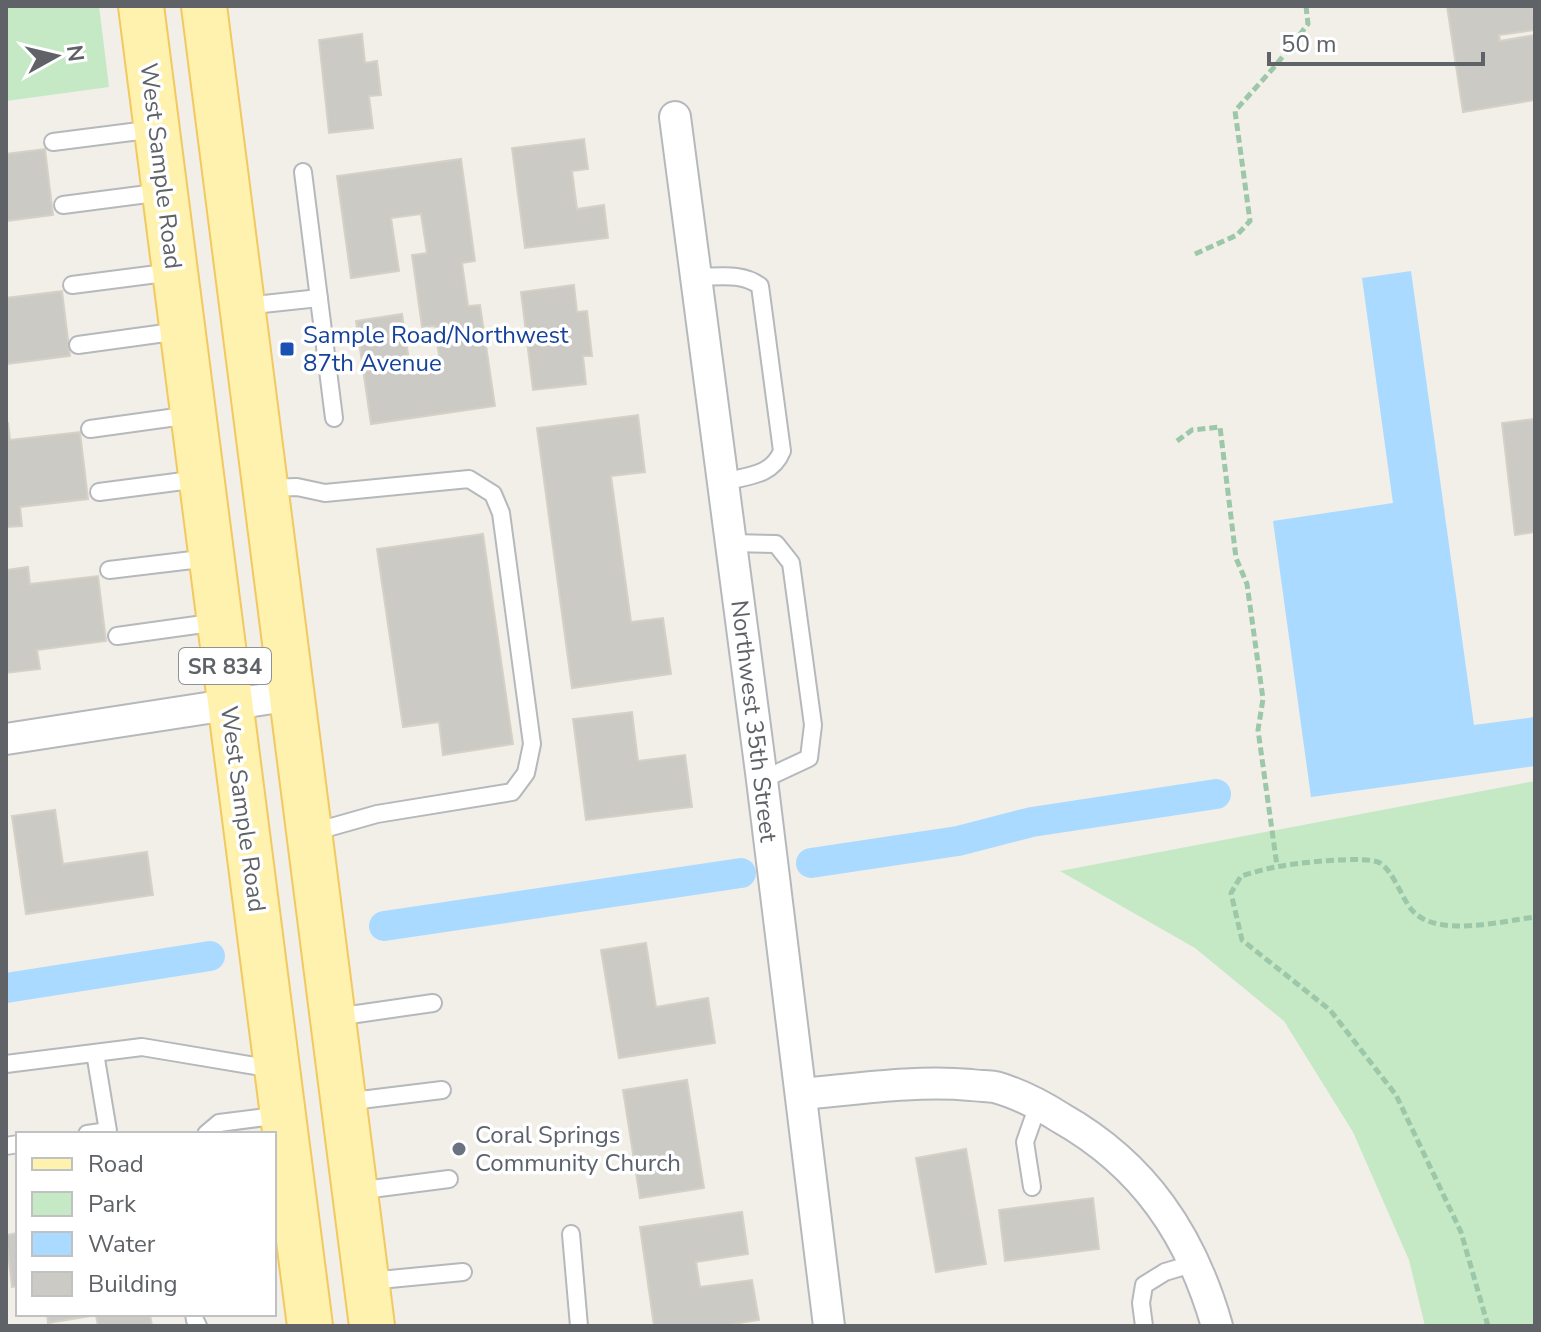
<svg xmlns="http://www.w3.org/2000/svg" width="1541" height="1332" viewBox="0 0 1541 1332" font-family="'Nunito Sans',sans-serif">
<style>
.green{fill:#c5e8c5}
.water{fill:#aadaff}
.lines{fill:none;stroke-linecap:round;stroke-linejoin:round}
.canal{stroke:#aadaff;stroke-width:30}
.building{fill:#cccac5;stroke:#d6d1c6;stroke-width:2}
.service-casing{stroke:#b5b8bc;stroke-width:20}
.minor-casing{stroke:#b5b8bc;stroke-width:34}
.primary-casing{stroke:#f2c960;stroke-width:48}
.path{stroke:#9cc7a9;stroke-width:5;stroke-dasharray:8 4;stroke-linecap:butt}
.service{stroke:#fff;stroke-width:16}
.minor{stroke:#fff;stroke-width:30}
.primary{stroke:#fff2af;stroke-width:44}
.transit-dot{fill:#1a4fb4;stroke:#fff;stroke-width:3}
.worship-dot{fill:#6b7280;stroke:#fff;stroke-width:3}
.labels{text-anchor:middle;stroke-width:7;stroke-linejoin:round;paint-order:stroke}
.shield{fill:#fff;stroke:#8f9295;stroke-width:2}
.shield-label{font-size:22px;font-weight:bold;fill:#5f6368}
.street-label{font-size:24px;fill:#5f6368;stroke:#fff}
.transit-label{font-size:24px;fill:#164399;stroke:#fff;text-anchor:start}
.worship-label{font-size:24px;fill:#5b616d;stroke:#fff;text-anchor:start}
</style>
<rect width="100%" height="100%" fill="#f1efe8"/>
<g class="green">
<polygon points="6,6 99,6 109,87 6,101"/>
<polygon points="1535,781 1535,1326 1425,1326 1409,1260 1353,1132 1284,1021 1195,948 1060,871"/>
</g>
<polygon class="water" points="1411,271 1474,725 1535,717 1535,766 1311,797 1273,521 1393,503 1362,278"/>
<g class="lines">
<g class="canal">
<polyline points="811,863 958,841 1032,822 1216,794"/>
<polyline points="384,926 741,873"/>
<polyline points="6,988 210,956"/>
</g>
</g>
<g class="building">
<polygon points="1447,6 1533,6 1535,30 1499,35 1500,41 1535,35 1535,100 1463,112"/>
<polygon points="362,34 365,63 377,61 381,95 369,96 373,128 329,133 319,40"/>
<polygon points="584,139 588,169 572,171 577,209 604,205 608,238 525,248 512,148"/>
<polygon points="45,149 53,215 6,221 6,154"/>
<polygon points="461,159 475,261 462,263 468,306 480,305 495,406 371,424 356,321 402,314 410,367 440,363 435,326 422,327 412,255 427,253 421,214 391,218 399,271 351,278 337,176"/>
<polygon points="574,285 577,312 587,311 592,356 583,356 586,384 533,390 521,292"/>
<polygon points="62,291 70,356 6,364 6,298"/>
<polygon points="638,415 645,472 611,476 631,622 663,618 671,674 572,688 537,428"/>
<polygon points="1535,419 1535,532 1515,535 1502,423"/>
<polygon points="6,423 8,423 10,440 80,432 88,499 20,507 22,526 6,527"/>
<polygon points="483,534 513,744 443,755 439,722 403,727 377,549"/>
<polygon points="28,567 30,584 98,576 106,641 37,650 40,669 6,673 6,570"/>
<polygon points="632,712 638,761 685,755 692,807 586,820 573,719"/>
<polygon points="55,810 63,864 147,852 153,895 26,914 12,816"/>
<polygon points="646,943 656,1007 708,998 715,1043 619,1058 601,950"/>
<polygon points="687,1080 704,1188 640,1198 623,1090"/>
<polygon points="966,1149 986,1264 936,1272 916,1158"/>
<polygon points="1093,1198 1099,1249 1005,1261 999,1210"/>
<polygon points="742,1212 748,1254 696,1262 700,1287 752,1280 759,1320 720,1326 654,1326 640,1227"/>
<polygon points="18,1233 18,1286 12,1287 6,1235"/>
<polygon points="47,1314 150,1314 152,1326 98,1326 96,1315 48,1323"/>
</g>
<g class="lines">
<g class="service-casing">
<g id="service">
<polyline points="53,142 155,129"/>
<polyline points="303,172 334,418"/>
<polyline points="63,205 163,192"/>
<path d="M696 277C718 277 742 272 760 286L782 451C772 476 747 476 723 482"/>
<polyline points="72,285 173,272"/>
<polyline points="244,306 319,298"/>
<polyline points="78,345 180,331"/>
<polyline points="90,429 191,415"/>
<polyline points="266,488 297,487 325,493 469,479 493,494 501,513 532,744 526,773 512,792 377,814 310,833"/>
<polyline points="99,492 199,479"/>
<polyline points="731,543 776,544 791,563 813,725 809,758 762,780"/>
<polyline points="109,570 209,558"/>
<polyline points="117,636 218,622"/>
<polyline points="336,1017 433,1003"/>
<polyline points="6,1064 142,1047 273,1069"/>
<polyline points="344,1102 442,1090"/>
<polyline points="87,1134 108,1131 95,1053"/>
<polyline points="206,1134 219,1123 282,1115"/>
<polyline points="6,1146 18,1144"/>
<polyline points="1032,1187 1025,1142 1038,1105"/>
<polyline points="356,1191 449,1179"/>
<polyline points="571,1234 579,1326"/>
<polyline points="369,1281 463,1272"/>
<polyline points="194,1314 195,1320 198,1326"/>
<polyline points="1144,1326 1141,1303 1144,1285 1165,1272 1195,1263"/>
</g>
</g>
<g class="minor-casing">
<g id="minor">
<polyline points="675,117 762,780 829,1326"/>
<polyline points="6,739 292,695"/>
<path d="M801 1094C858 1089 915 1080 971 1085 979 1086 988 1086 995 1087 1017 1093 1042 1106 1061 1118 1144 1165 1191 1235 1217 1326"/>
</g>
</g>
<g class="primary-casing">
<g id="primary">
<polyline points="141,6 310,1326"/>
<polyline points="204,6 372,1326"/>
</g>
</g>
<g class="path">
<polyline points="1195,254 1237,235 1250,221 1235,111 1276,65 1308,24 1306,6"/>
<polyline points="1177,441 1192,430 1220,427 1236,558 1247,584 1263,699 1258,730 1277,866"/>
<path d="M1488 1326 1461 1232 1396 1095 1330 1010 1242 940 1231 893 1241 876C1252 873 1264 869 1276 867 1294 863 1366 855 1380 863 1393 871 1402 898 1411 909 1435 939 1502 921 1535 917"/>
</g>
<use href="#service" class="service"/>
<use href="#minor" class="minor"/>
<use href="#primary" class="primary"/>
</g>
<rect class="transit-dot" x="279" y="341" width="16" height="16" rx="4"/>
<circle class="worship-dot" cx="459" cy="1149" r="8"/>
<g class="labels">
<rect class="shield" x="179" y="648" width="92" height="36" rx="6"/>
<g class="shield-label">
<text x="225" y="674">SR 834</text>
</g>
<g class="street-label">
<text transform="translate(161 166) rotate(83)" y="8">West Sample Road</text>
<text transform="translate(754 721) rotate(83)" y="8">Northwest 35th Street</text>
<text transform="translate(243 809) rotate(82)" y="8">West Sample Road</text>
</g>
<g class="transit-label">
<text x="303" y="343">Sample Road/Northwest<tspan x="303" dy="28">87th Avenue</tspan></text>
</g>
<g class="worship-label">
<text x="475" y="1143">Coral Springs<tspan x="475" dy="28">Community Church</tspan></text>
</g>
</g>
<rect width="1541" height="1332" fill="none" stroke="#5f6368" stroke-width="16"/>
<rect x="16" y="1132" width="260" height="184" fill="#ffffff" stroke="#bfc1c3" stroke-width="2"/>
<rect x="32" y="1158" width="40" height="12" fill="#fff2af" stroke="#bfc1c3" stroke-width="2"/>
<text x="88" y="1172" font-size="24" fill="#5f6368">Road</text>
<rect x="32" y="1192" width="40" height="24" fill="#c5e8c5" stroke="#bfc1c3" stroke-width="2"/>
<text x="88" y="1212" font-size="24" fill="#5f6368">Park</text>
<rect x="32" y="1232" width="40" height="24" fill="#aadaff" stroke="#bfc1c3" stroke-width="2"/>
<text x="88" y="1252" font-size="24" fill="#5f6368">Water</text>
<rect x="32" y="1272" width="40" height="24" fill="#cccac5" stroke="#bfc1c3" stroke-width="2"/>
<text x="88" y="1292" font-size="24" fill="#5f6368">Building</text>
<g transform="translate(56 56) rotate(82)" stroke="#ffffff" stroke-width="6" paint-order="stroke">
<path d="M0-6L14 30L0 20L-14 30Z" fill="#5f6368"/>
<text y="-12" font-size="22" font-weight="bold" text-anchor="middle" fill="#5f6368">N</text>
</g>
<path d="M1269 52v12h214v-12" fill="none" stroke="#5f6368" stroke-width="4"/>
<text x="1281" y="52" font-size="24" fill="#5f6368" stroke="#ffffff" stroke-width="6" paint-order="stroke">50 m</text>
</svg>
